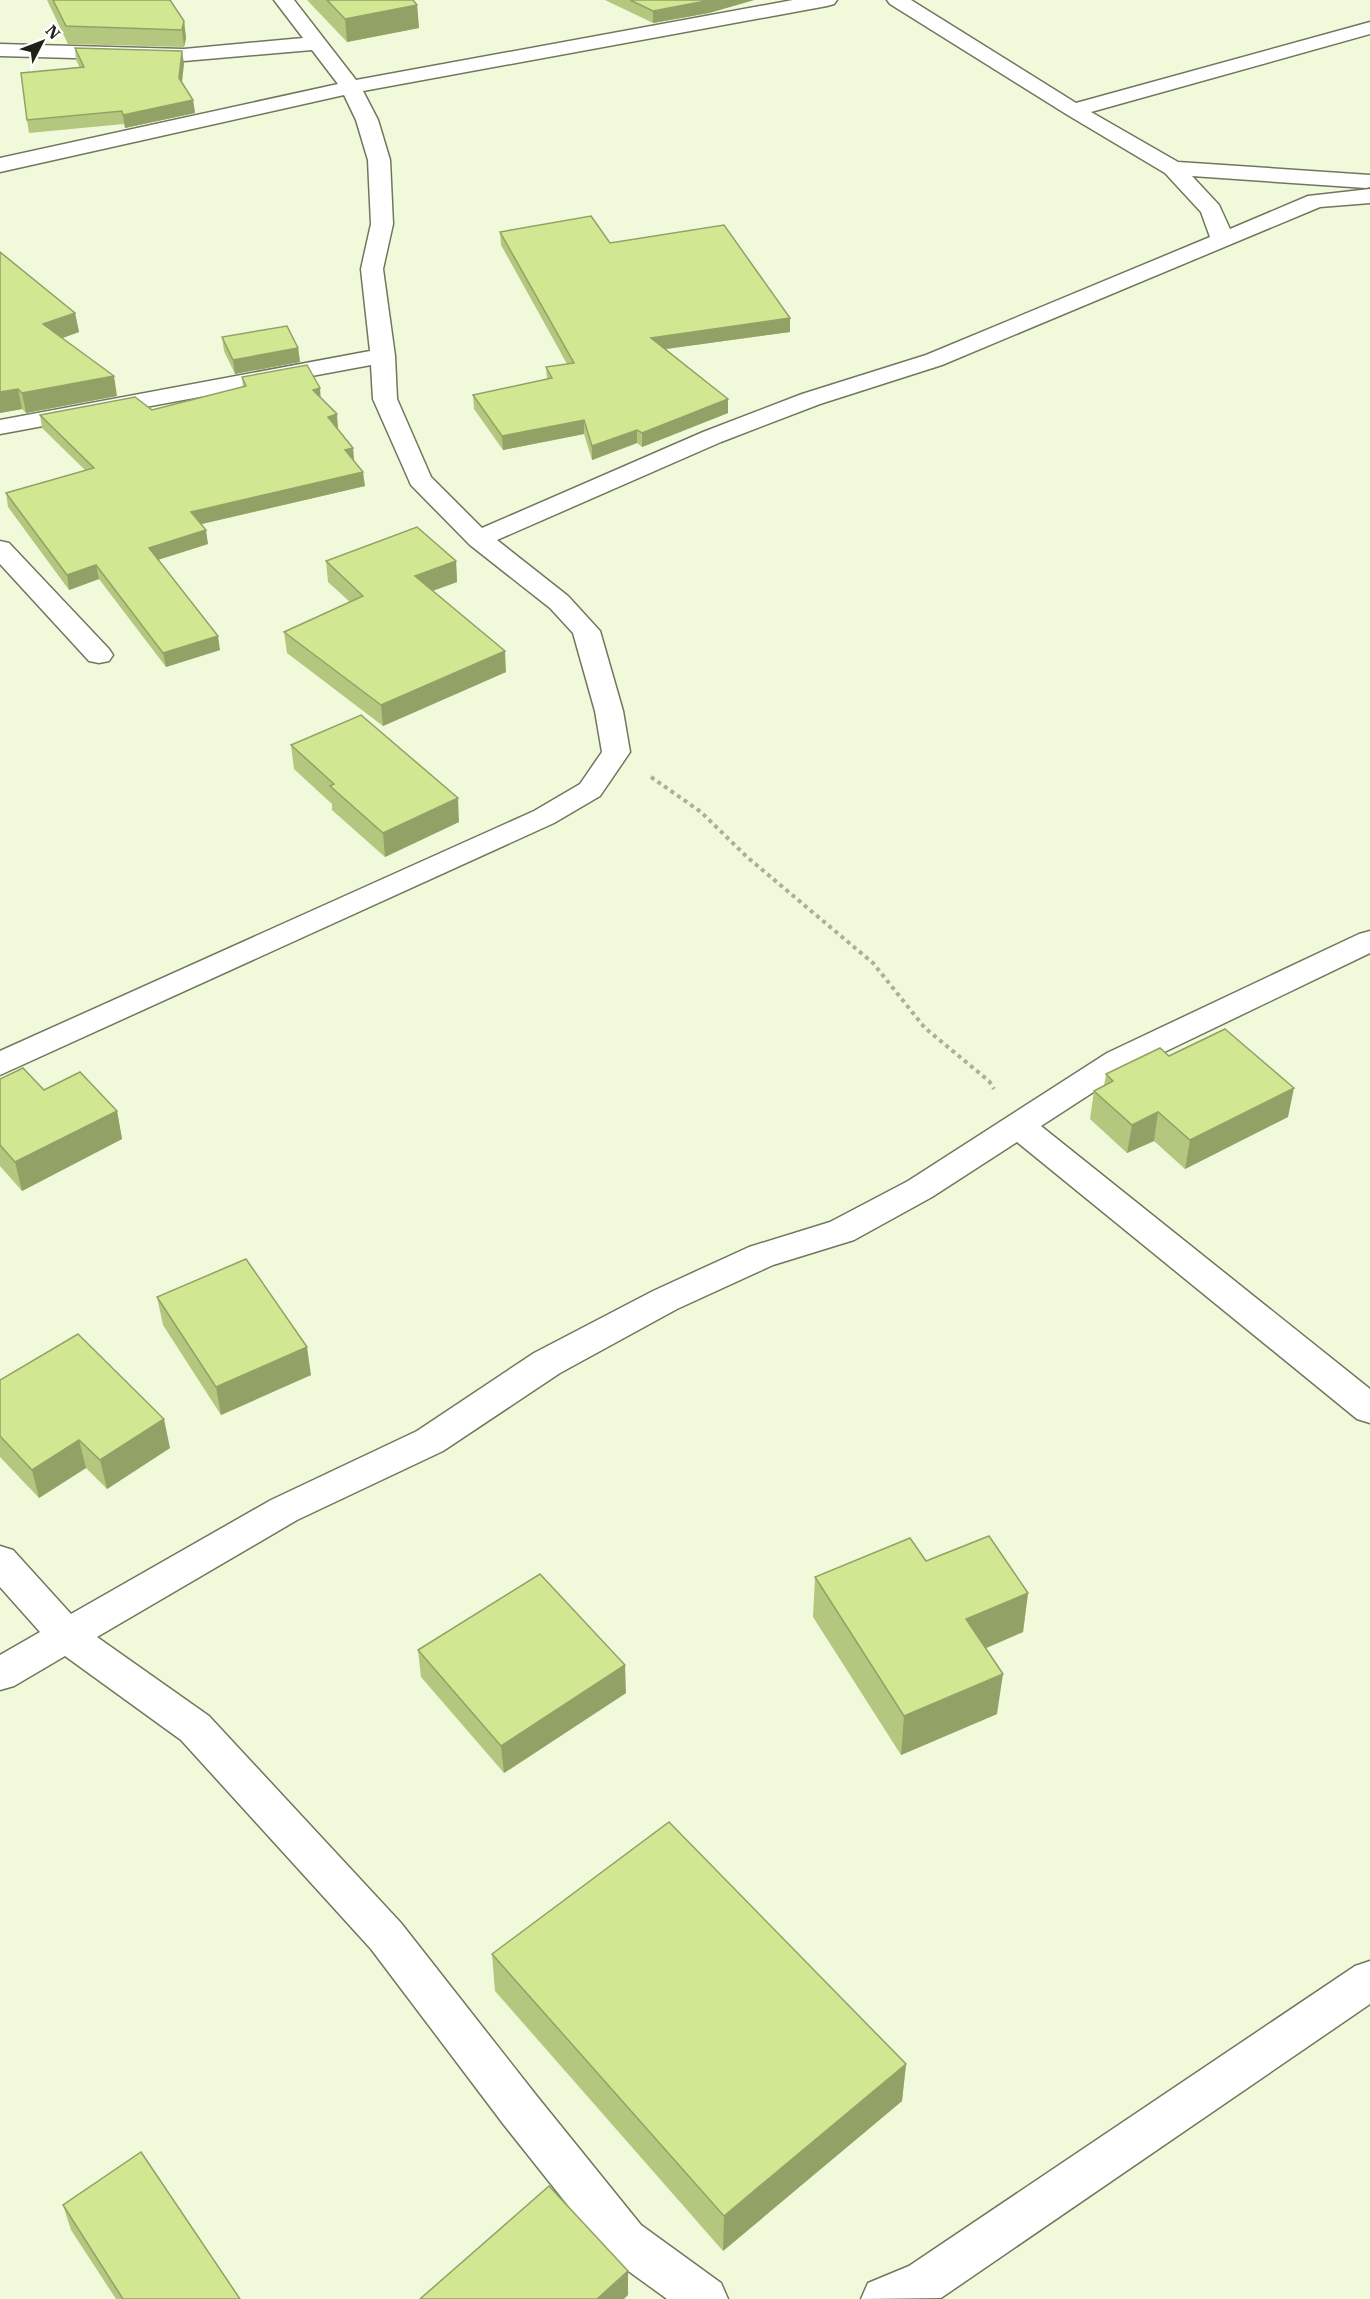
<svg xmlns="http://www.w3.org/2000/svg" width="1370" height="2299" viewBox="0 0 1370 2299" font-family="'IBM Plex Serif',serif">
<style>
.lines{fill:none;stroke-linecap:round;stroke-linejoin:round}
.minor-casing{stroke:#70775c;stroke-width:3}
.path{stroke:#aab199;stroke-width:4;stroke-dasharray:4 4;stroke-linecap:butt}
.minor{fill:#fff;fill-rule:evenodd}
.wall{fill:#b4c77e}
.shaded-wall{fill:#92a266}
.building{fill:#d1e792;stroke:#92a266;stroke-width:1.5}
</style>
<rect width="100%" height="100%" fill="#f0f9da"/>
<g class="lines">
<g class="minor-casing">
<g id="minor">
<polygon points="274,0 294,0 356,80 793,0 837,0 834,4 827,6 363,91 378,120 390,160 393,224 383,269 395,356 397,399 431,477 482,528 703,432 802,394 926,355 1210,237 1201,212 1165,173 1066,114 890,4 887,0 911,0 1076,103 1370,22 1370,34 1091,112 1178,162 1370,175 1370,187 1366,188 1192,176 1219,205 1230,229 1308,196 1370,189 1370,203 1320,207 942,365 820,404 721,442 497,540 568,596 600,631 623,711 630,752 600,796 554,823 0,1075 0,1051 534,811 580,784 602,752 595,711 573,633 550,608 470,545 411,485 373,399 371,365 0,434 0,420 370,351 361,269 371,224 368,160 356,120 344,95 0,172 0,158 338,84 312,50 184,61 0,56 0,44 184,49 303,38"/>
<polygon points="0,541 9,543 109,649 113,655 109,661 99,663 89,661 0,564"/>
<polygon points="1370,931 1370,953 1129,1069 1041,1126 1370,1389 1370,1423 1357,1419 1017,1142 932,1197 854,1240 773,1265 677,1309 560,1373 443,1451 297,1520 97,1637 209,1716 401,1923 536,2095 641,2225 721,2283 728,2299 667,2299 609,2257 504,2125 371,1949 181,1740 65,1656 14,1686 0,1690 0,1655 40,1632 0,1587 0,1546 13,1550 71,1614 271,1500 417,1431 534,1353 653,1291 749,1247 830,1222 908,1181 1107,1053 1359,934"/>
<polygon points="1370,1961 1370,2004 941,2298 861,2299 868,2283 909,2266 1355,1966"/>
</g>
</g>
<polyline class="path" points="651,777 701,812 747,857 873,963 925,1028 989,1081 994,1089"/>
<use href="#minor" class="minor"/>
</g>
<g class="wall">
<polygon points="47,0 170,0 184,21 186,38 184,47 68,44"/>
<polygon points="307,0 413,0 417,5 419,28 347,42"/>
<polygon points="605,0 754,0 709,13 653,23"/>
<polygon points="75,48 184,63 182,82 193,100 195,113 125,128 124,124 29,133 27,120 80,68 76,60"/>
<polygon points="500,232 610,243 790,318 790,332 666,349 728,399 728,413 642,447 637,443 592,460 584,434 503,450 474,409 473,395 547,379 546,367 567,364 501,245"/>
<polygon points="75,313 79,332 62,338 117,396 26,413 22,409 0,413"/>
<polygon points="222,337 298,348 300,362 235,374 224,351"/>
<polygon points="242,377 320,388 320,397 337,414 337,428 353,448 354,460 365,486 202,524 208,544 158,560 220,650 166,667 99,579 69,590 8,507 6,493 85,470 42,428 40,415 152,410 243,387"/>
<polygon points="326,561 456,561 457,582 432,591 506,672 383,726 287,653 284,632 350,602 328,582"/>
<polygon points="291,745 459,822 385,857 332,810 332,804 294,769"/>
<polygon points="1169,1056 1288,1117 1185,1169 1154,1141 1127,1153 1090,1119 1094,1091 1104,1086 1106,1074"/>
<polygon points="0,1079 44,1090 117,1111 122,1139 22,1191 0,1166"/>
<polygon points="157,1297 311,1375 221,1415 163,1325"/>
<polygon points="0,1380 170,1448 107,1489 86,1468 39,1498 0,1457"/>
<polygon points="926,1561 1028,1593 1023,1632 985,1648 997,1714 901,1755 813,1617 815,1577"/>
<polygon points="418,1650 626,1693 504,1773 421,1677"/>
<polygon points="492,1954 906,2064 902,2101 723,2251 495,1991"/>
<polygon points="63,2205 240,2299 116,2299 71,2230"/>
</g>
<g class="shaded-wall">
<polygon points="711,0 754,0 709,13 653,23 653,11"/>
<polygon points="417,5 419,28 347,42 345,19"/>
<polygon points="184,21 186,38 184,47 182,30"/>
<polygon points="182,51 184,63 181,90 179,78"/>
<polygon points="193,100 195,113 125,128 123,115"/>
<polygon points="75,313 79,332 46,344 43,324"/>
<polygon points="790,318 790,332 651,351 651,338"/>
<polygon points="298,348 300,362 235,374 233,360"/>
<polygon points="114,376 117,396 26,413 22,393"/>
<polygon points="320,388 321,402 313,390"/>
<polygon points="18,389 22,409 0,413 0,392"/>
<polygon points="728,399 728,413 642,447 642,433"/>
<polygon points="337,414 338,428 330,431 328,417"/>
<polygon points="584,420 584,434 503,450 502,436"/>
<polygon points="637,430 637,443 592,460 592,446"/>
<polygon points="353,448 354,461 345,450"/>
<polygon points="363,472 365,486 193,526 191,512"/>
<polygon points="206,530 208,544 151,562 149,548"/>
<polygon points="456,561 457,582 416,597 415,576"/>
<polygon points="96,565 99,579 69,590 67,575"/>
<polygon points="218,636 220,650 166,667 163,653"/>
<polygon points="505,651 506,672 383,726 381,705"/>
<polygon points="458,798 459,822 385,857 383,833"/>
<polygon points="1294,1088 1288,1117 1185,1169 1190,1140"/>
<polygon points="117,1111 122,1139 22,1191 15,1162"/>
<polygon points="1158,1112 1154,1141 1127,1153 1132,1125"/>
<polygon points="307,1347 311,1375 221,1415 216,1387"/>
<polygon points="164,1419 170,1448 107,1489 100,1460"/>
<polygon points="79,1440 86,1468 39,1498 32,1470"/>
<polygon points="1028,1593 1023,1632 961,1659 966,1619"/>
<polygon points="625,1665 626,1693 504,1773 501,1746"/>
<polygon points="1003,1674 997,1714 901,1755 904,1716"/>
<polygon points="906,2064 902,2101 723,2251 724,2216"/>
<polygon points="628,2271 628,2295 624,2299 597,2299"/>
</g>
<g class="building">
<polygon points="53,0 170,0 184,21 182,30 66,26"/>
<polygon points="327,0 413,0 417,5 345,19"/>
<polygon points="630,0 711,0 653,11"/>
<polygon points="75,48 182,51 179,78 193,100 123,115 122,111 27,120 21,73 84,67"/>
<polygon points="591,216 610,243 724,225 790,318 651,338 728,399 642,433 637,430 592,446 584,420 502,436 473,395 552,378 546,367 574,363 500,232"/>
<polygon points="0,252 75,313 43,324 114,376 22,393 18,389 0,392"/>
<polygon points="287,326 298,348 233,360 222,337"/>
<polygon points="307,365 320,388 313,390 337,414 328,417 353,448 345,450 363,472 191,512 206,530 149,548 218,636 163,653 96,565 67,575 6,493 94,468 40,415 135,397 152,410 246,386 242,377"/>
<polygon points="417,527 456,561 415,576 505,651 381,705 284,632 363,596 326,561"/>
<polygon points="361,715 458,798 383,833 330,786 334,784 291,745"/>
<polygon points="1225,1029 1294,1088 1190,1140 1158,1112 1132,1125 1094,1091 1113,1081 1106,1074 1160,1048 1169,1056"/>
<polygon points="23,1068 44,1090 80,1072 117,1111 15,1162 0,1145 0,1079"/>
<polygon points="246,1259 307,1347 216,1387 157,1297"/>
<polygon points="78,1334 164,1419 100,1460 79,1440 32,1470 0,1436 0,1380"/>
<polygon points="989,1536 1028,1593 966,1619 1003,1674 904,1716 815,1577 910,1538 926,1561"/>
<polygon points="540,1574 625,1665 501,1746 418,1650"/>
<polygon points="669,1822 906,2064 724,2216 492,1954"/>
<polygon points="141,2152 240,2299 123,2299 63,2205"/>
<polygon points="549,2186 628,2271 597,2299 420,2299"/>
</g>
<g transform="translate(42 42) rotate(48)" stroke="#ffffff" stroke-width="4.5" paint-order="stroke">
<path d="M0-4.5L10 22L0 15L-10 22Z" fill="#1e2116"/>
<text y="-9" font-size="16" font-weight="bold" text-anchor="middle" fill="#1e2116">N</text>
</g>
</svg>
